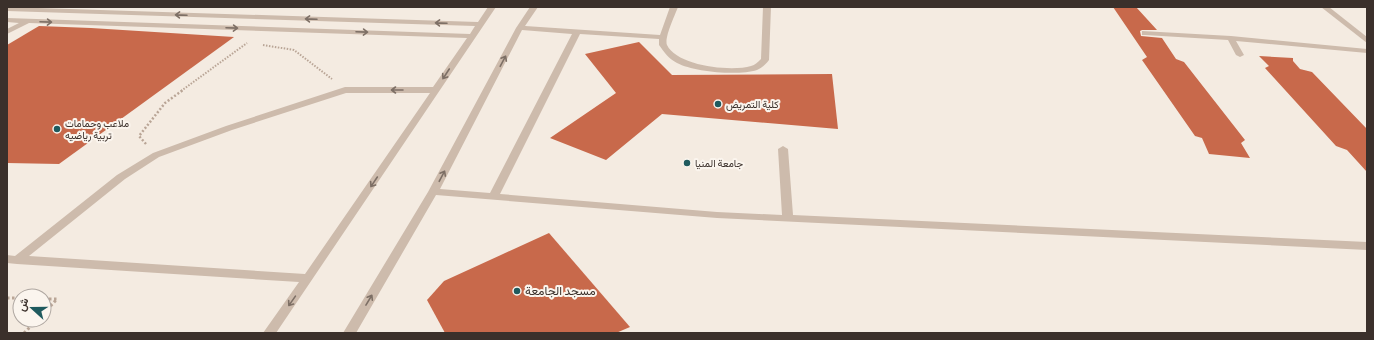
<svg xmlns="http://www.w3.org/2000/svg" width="1374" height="340" viewBox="0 0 1374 340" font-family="Manrope,Vazirmatn,sans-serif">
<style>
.building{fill:#c8694b}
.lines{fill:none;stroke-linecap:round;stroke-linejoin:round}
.path-far2{stroke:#b9a596;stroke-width:2;stroke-dasharray:1.5 1.5;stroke-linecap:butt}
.path-far1{stroke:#b9a596;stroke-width:2.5;stroke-dasharray:2 2;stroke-linecap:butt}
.path{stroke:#b9a596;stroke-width:3;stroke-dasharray:2.5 2.5;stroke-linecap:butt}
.lane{fill:#cdbbac;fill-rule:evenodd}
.oneway{stroke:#7d6f65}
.poi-dot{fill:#1f5a5e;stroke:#fbf5ee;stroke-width:1.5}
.labels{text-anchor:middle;stroke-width:4;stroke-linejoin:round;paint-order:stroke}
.poi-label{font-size:10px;fill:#3b302b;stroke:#fbf5ee;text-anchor:start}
.near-poi-label{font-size:12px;fill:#3b302b;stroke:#fbf5ee;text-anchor:start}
</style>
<rect width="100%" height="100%" fill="#f4ebe1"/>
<g class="building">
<polygon points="1113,7 1136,7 1157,30 1142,30 1140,31 1141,36 1162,38 1176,59 1184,62 1245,140 1241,143 1250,158 1209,154 1202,138 1195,136 1142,60 1147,57"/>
<polygon points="39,26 91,28 234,37 59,164 7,163 7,45"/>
<polygon points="639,42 672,75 832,74 838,129 662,114 606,160 550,138 616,93 585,54"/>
<polygon points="1259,56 1293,58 1293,61 1300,69 1312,72 1367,129 1367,172 1347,150 1336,146 1265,68 1269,66"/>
<polygon points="549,233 630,327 616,333 445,333 427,300 444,281"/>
</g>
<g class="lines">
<g class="path-far2">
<polyline points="263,45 294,50 332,79"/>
<polyline points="181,91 247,43"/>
</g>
<polyline class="path-far1" points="146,144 139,136 165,103 183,90"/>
<g class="path">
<polyline points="7,298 20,298"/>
<polyline points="44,299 57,299 44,313"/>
<polyline points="24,333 37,320"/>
</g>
<g class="lane">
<path d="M7 7 478 22 488 7H496L276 333H263L299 282 17 264 7 263V255L15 256 117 175 153 153 226 126 345 87H433L467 38 29 23 7 34V29L19 23 7 22V18L470 34 475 26 7 11ZM346 93H430L305 274 29 256 125 179 159 157 232 130Z"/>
<path d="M530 7H538L525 26 660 35 670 7H678C675 15 664 38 667 45 677 66 731 72 751 66 755 65 758 62 761 59L763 7H771L769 60C766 64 762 68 757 70 738 76 694 72 677 63 669 59 664 52 659 45V39L580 34 500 194 717 212 782 215 778 149 783 146 788 149 793 215 1367 242V250L717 218 436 195 356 333H343L428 192 516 28ZM522 30 572 34 490 193 440 189Z"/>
<polygon points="1321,7 1329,7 1367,37 1367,43"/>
<polygon points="1142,31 1231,36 1367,49 1367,53 1236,41 1244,55 1240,57 1236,55 1228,40 1145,35 1142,35"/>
</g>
</g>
<defs><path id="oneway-shaft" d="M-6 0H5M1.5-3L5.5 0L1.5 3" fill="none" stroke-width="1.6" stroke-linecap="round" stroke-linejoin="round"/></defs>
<g class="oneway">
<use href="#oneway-shaft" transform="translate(181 15) rotate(-178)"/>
<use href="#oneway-shaft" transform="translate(311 19) rotate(-178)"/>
<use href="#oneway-shaft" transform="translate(46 22) rotate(2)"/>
<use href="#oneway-shaft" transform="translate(441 23) rotate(-178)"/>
<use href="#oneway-shaft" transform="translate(232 28) rotate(2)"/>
<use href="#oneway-shaft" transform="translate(362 32) rotate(2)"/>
<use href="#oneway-shaft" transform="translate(503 61) rotate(-62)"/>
<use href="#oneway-shaft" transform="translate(446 74) rotate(123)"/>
<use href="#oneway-shaft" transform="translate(397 90) rotate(-180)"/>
<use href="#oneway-shaft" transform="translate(442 176) rotate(-62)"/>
<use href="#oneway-shaft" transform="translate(374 182) rotate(124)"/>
<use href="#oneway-shaft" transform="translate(369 300) rotate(-59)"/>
<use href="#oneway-shaft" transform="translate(292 301) rotate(125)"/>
</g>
<g class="poi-dot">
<circle cx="718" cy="104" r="4"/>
<circle cx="57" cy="129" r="4"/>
<circle cx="687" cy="163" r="4"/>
<circle cx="517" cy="291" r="4"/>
</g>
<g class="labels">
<g class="poi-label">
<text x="726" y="108">كلية التمريض</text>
<text x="65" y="127">ملاعب وحمامات<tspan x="65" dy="12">تربية رياضيه</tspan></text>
<text x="695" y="167">جامعة المنيا</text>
</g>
<g class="near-poi-label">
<text x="525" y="295">مسجد الجامعة</text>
</g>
</g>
<rect width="1374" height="340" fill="none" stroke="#3b302b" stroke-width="16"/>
<g transform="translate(32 308) rotate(291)"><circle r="19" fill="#fbf5ee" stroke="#aea6a0"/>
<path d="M0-3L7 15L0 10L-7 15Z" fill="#1f5a5e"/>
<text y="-6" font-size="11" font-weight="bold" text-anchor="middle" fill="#3b302b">ش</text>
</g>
</svg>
